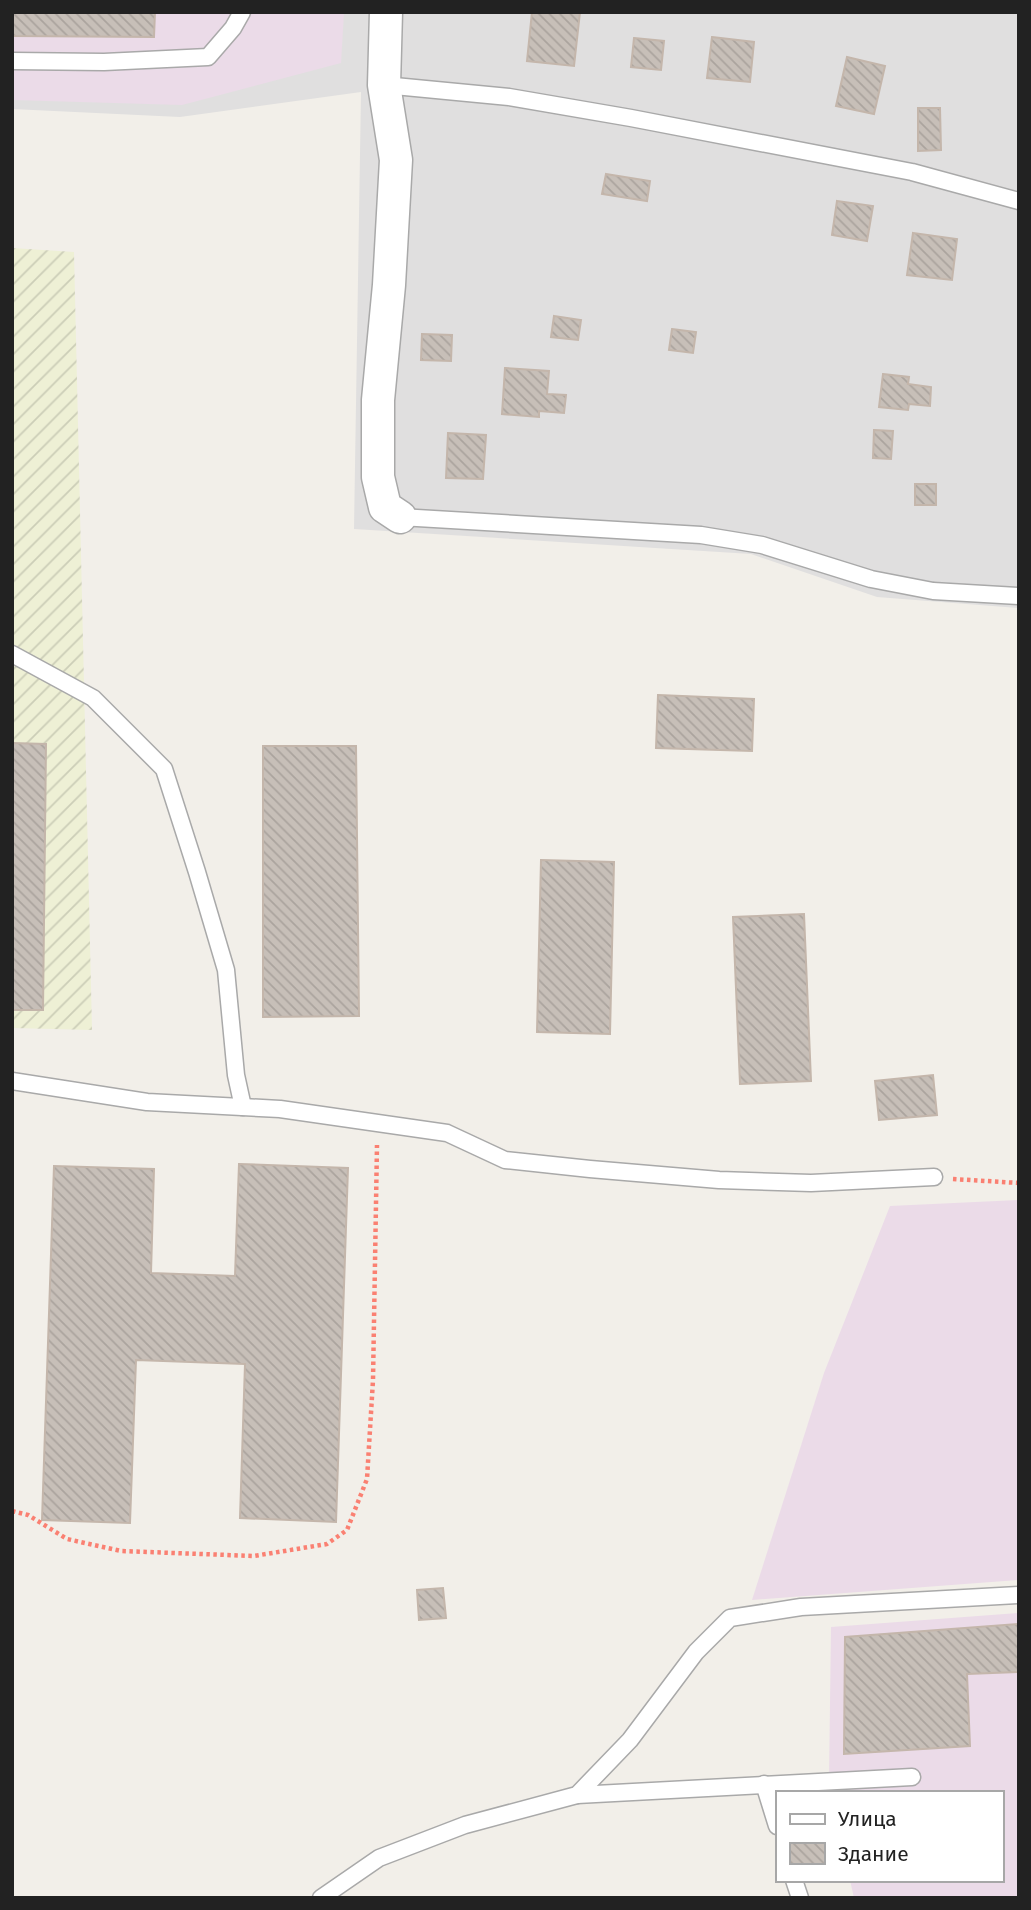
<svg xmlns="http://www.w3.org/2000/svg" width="1031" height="1910" viewBox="0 0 1031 1910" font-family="'Fira Sans',sans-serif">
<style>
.residential{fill:#e0dfdf}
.industrial{fill:#ebdbe8}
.farmland{fill:url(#farmland-furrows)}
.building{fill:url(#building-back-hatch);stroke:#c4b6ab;stroke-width:2}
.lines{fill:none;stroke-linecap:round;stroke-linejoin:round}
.service-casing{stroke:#a9a9a9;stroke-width:19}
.minor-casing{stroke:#a9a9a9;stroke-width:35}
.path{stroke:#fa8072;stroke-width:4.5;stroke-dasharray:3.5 3.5;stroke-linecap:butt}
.service{stroke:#fff;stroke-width:16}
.minor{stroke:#fff;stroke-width:32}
</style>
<defs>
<pattern id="farmland-furrows" width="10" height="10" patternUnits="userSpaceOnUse" patternTransform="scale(1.75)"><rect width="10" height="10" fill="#eef0d5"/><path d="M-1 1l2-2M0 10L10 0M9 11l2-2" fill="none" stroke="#ccceb7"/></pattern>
<pattern id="building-back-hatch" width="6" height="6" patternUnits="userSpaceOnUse" patternTransform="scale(1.75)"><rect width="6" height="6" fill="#c7bfb8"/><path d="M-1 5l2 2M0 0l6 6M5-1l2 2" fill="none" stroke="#aba49e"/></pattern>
</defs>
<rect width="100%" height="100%" fill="#f2efe9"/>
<polygon class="residential" points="12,12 1019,12 1019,608 877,597 751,554 354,529 361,92 180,117 12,109"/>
<g class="industrial">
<polygon points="12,12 344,12 341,63 182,105 12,100"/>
<polygon points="1019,1200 1019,1580 752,1600 824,1373 890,1206"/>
<polygon points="1019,1613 1019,1898 854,1898 850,1880 1001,1880 1001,1793 831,1793 829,1780 831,1627"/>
</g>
<polygon class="farmland" points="12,248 74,252 92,1030 12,1028"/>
<g class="building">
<polygon points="12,12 155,12 154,37 12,36"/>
<polygon points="532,12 580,12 574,66 527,61"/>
<polygon points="712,37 754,42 750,82 707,78"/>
<polygon points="634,38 664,41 661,70 631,67"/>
<polygon points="847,57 885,66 874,114 836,106"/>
<polygon points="918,108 940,108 941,150 918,151"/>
<polygon points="606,174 650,181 647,201 602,194"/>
<polygon points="837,201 873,206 867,241 832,235"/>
<polygon points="913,233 957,239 952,280 907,275"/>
<polygon points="554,316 581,320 578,340 551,337"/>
<polygon points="672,329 696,332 693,353 669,350"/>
<polygon points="422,334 452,335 451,361 421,360"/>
<polygon points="505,368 549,371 547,394 566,395 564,413 539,411 539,417 502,414"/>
<polygon points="883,374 909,377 908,384 931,387 930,406 909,404 908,410 879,407"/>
<polygon points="874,430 893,431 891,459 873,458"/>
<polygon points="448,433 486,435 483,479 446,478"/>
<rect x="915" y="484" width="21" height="21"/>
<polygon points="658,695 754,699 752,751 656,748"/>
<polygon points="12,743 46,744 43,1010 12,1010"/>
<polygon points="263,746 356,746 359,1016 263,1017"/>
<polygon points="541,860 614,862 610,1034 537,1032"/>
<polygon points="804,914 811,1081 740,1084 733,917"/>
<polygon points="933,1075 937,1115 879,1120 875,1081"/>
<polygon points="239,1164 348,1168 336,1522 240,1518 245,1364 136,1360 130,1523 42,1520 54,1166 154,1169 151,1273 235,1276"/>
<polygon points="443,1588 446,1618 419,1620 417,1590"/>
<polygon points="1019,1624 1019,1672 967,1674 970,1746 844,1754 845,1637"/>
</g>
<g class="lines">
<g class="service-casing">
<g id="service">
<polyline points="12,61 104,62 208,57 233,28 242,12"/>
<polyline points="384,85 509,97 631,118 912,172 1019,201"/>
<polyline points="400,517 701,535 762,545 871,579 933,591 1019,596"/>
<polyline points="12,654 93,698 164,769 197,872 226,970 236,1075 243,1107"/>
<polyline points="12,1081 147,1102 280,1109 447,1133 505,1160 590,1169 719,1180 811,1183 934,1177"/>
<polyline points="764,1784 777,1826"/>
<polyline points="577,1795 912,1777"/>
<polyline points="794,1880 800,1898"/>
<polyline points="321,1898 379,1858 465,1825 577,1795 630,1740 696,1652 730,1618 801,1607 1019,1595"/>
</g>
</g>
<g class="minor-casing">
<polyline id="minor" points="386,12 384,85 396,160 389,285 378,400 378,477 385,507 400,517"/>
</g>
<g class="path">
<polyline points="953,1179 1019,1183"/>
<polyline points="12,1511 28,1515 67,1539 121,1551 254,1556 327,1544 347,1530 367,1479 373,1380 377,1145"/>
</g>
<use href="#service" class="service"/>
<use href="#minor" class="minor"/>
</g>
<rect width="1031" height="1910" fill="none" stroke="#222222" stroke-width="28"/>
<rect x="776" y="1791" width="228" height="91" fill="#ffffff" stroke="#a7a7a7" stroke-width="2"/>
<rect x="790" y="1814" width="35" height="10" fill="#ffffff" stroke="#a7a7a7" stroke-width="2"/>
<text x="838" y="1826" font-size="21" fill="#222222">Улица</text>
<rect x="790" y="1843" width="35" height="21" fill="url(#building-back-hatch)" stroke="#a7a7a7" stroke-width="2"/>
<text x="838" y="1861" font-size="21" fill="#222222">Здание</text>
</svg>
